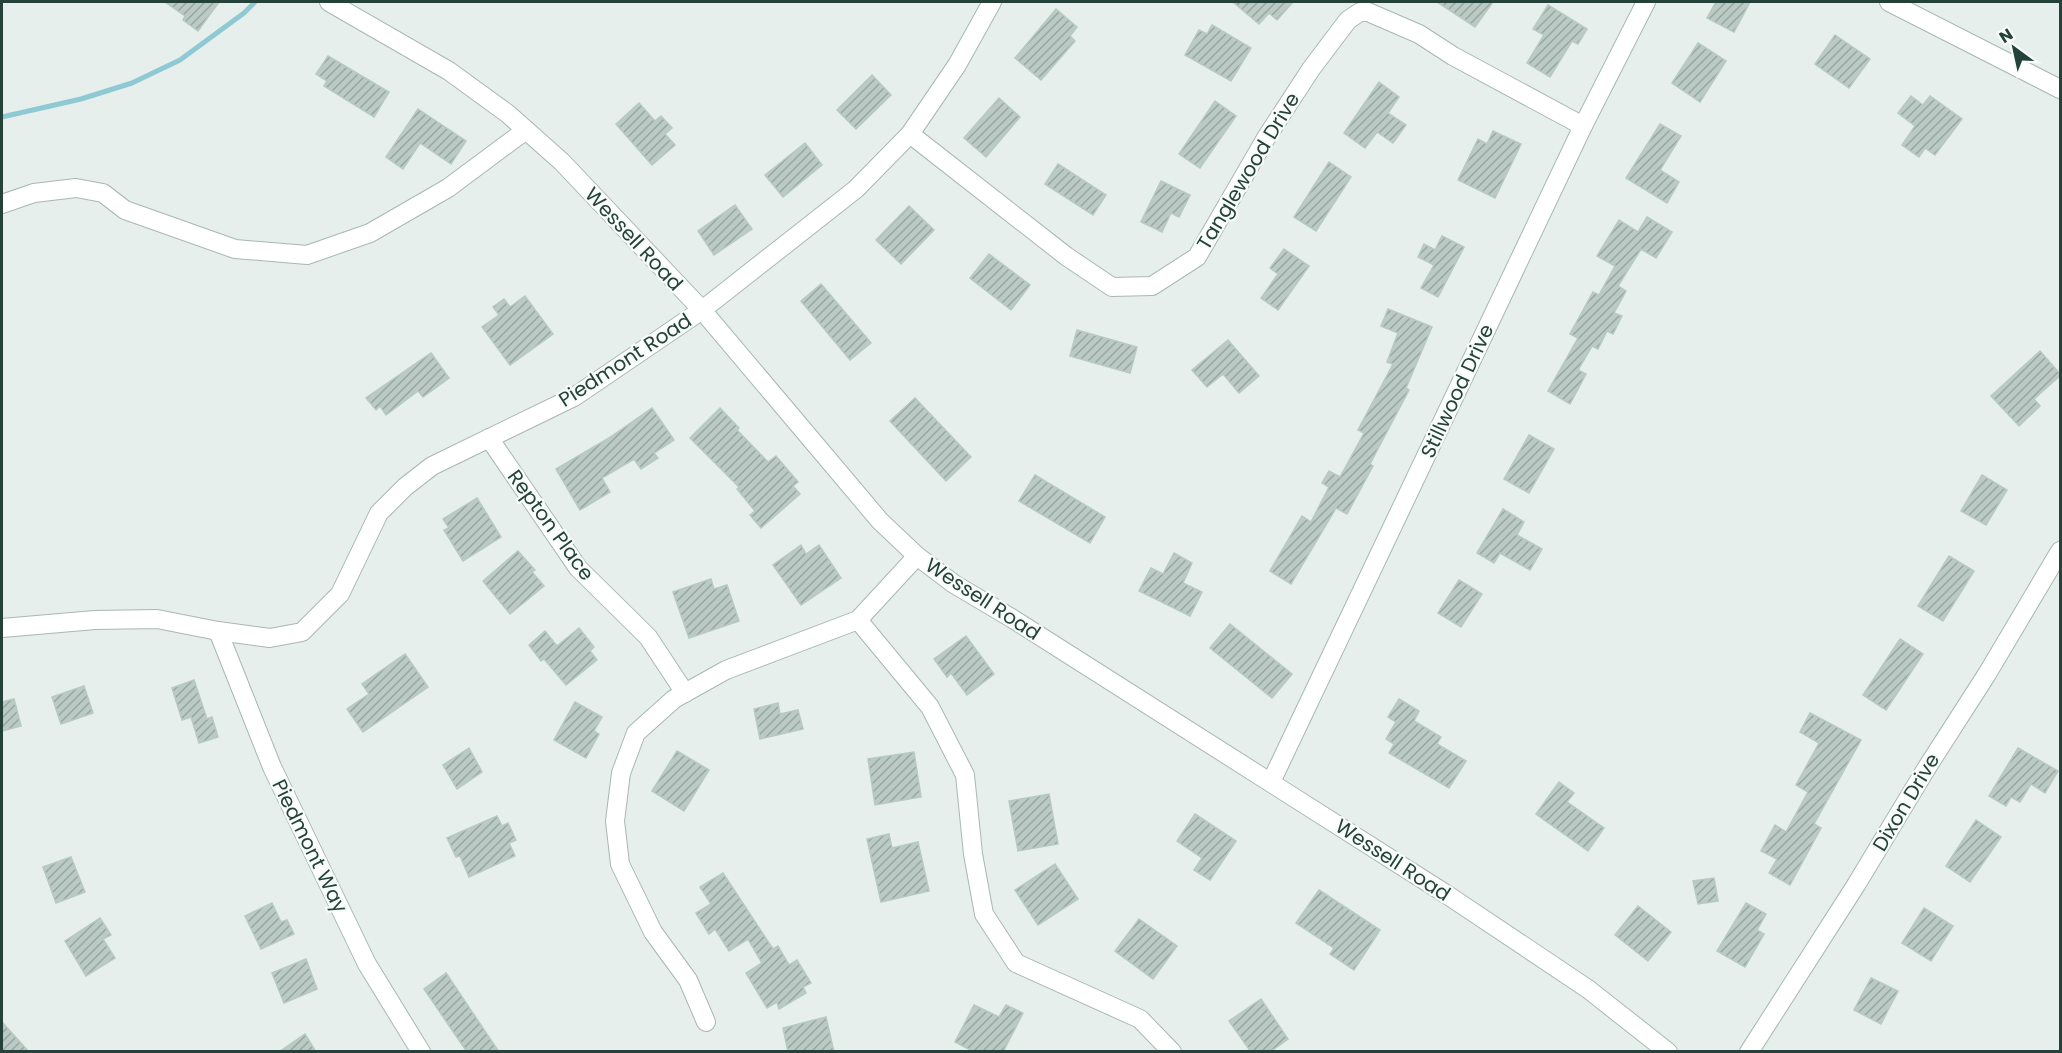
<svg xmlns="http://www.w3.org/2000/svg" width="2062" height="1053" viewBox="0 0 2062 1053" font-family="Poppins,sans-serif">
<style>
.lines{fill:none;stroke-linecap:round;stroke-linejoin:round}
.stream{stroke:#8ec9d4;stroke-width:5}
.building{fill:url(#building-hatch);stroke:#b8c9c2;stroke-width:1.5}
.minor-casing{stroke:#a8b8b2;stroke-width:20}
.minor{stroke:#fff;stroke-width:18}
.labels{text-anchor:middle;stroke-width:4.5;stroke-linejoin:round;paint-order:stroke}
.street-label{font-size:20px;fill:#24423a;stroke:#f7fbf9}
</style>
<defs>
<pattern id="building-hatch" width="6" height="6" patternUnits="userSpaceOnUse" patternTransform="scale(1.5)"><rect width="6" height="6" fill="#bbcac4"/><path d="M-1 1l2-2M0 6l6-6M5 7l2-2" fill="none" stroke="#98a6a0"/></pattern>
</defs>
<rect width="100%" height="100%" fill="#e6efeb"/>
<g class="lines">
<polyline class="stream" points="2,117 81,99 132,83 180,60 244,13 255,2"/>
</g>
<g class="building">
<polygon points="165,2 219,2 198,31 183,20 185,16"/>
<polygon points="1233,2 1293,2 1277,20 1269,13 1259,24"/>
<polygon points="1437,2 1493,2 1475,27"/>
<polygon points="1716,2 1750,2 1734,32 1707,18"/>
<polygon points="1548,5 1587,29 1578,44 1572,41 1550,77 1527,63 1544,35 1533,29"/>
<polygon points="1056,9 1077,27 1070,36 1075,41 1041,80 1015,58"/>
<polygon points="1212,25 1251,48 1231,81 1185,55 1199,30 1207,34"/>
<polygon points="1835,35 1870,59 1849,88 1815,64"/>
<polygon points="1698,43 1726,61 1700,102 1672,83"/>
<polygon points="328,56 389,92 374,117 324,86 327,81 316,74"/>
<polygon points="872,75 891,95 856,129 837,110"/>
<polygon points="1379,82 1399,97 1388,113 1406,125 1393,143 1377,132 1365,148 1344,133"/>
<polygon points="1911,96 1923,105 1930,96 1962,119 1935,155 1925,148 1919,157 1902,145 1915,126 1898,113"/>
<polygon points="999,98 1020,117 986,157 964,138"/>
<polygon points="1215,101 1236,116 1200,168 1179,154"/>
<polygon points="639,103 655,121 661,116 672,128 665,134 675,145 652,165 616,124"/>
<polygon points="418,109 466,141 451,164 420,143 403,169 386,157"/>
<polygon points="1660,124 1681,136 1660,170 1679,182 1667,203 1626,178"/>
<polygon points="1493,131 1521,144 1495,198 1458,180 1478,139 1487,144"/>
<polygon points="805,143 822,165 783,197 765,175"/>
<polygon points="1329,162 1351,177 1316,231 1294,217"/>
<polygon points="1058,164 1106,195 1093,215 1045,184"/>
<polygon points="1161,181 1190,195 1179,217 1171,213 1162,232 1141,222"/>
<polygon points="735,205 752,229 714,255 698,231"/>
<polygon points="909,206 934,230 901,264 876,240"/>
<polygon points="1647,217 1672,232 1656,258 1641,249 1618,286 1626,291 1614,313 1622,316 1613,334 1607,331 1598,349 1592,346 1578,370 1586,374 1570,404 1548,391 1578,338 1570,334 1593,292 1599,295 1615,266 1597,256 1619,220 1638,232"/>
<polygon points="1442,236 1464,247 1438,297 1421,288 1434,265 1418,257 1424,244 1435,250"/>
<polygon points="1284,249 1309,266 1278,310 1261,298 1278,274 1270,268"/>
<polygon points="989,254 1030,285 1011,310 970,278"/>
<polygon points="821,284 871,343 850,360 801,301"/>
<polygon points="525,296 553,334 510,365 482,327 499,315 493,307 504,299 510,307"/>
<polygon points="1388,309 1432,327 1406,388 1409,390 1370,464 1373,466 1347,514 1336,508 1291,584 1270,571 1302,516 1311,522 1329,487 1322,483 1329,471 1340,477 1364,433 1358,430 1393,364 1387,362 1398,333 1381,326"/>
<polygon points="1077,330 1137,347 1130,373 1070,356"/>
<polygon points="1228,340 1259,376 1239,393 1223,374 1207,387 1192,370"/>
<polygon points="2040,351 2061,375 2034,399 2040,406 2019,426 1991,396"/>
<polygon points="431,353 449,378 423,397 418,391 386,415 380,406 376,410 366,398"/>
<polygon points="915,398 971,457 946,481 890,421"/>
<polygon points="652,408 674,440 654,453 658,458 641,469 634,459 602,478 610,492 580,510 556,469 609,438"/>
<polygon points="720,408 739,428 737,430 768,462 776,456 798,482 793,486 800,494 761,528 750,515 755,511 737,489 739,487 690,438"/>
<polygon points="1529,435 1554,449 1529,493 1504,479"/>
<polygon points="1035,475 1105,517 1090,543 1019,501"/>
<polygon points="1982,475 2007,490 1986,525 1961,511"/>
<polygon points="477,498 501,537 463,561 444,530 449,528 443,519"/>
<polygon points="1503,509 1524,522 1517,535 1542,549 1530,570 1500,553 1494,563 1477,553"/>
<polygon points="801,545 806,554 819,545 841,578 801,605 773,565"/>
<polygon points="518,551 535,570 532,572 544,586 510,614 483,581"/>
<polygon points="1174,553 1192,563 1183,583 1202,592 1190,616 1139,591 1151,568 1163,574"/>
<polygon points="1949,556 1974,571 1943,621 1918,606"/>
<polygon points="711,579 714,589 727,585 739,621 689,638 673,592"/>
<polygon points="1459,580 1482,594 1461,627 1438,613"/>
<polygon points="1230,624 1292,674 1272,698 1210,648"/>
<polygon points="579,628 594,647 590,651 597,660 566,685 544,659 541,661 529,645 545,631 557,646"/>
<polygon points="966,636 994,674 967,695 951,673 947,677 934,659"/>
<polygon points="1900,639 1923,654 1886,710 1863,695"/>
<polygon points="405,654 428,687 363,732 347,709 369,694 362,684"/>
<polygon points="194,680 207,719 212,717 218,737 199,743 191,717 182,720 172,688"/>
<polygon points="84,686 93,713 61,724 52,697"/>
<polygon points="14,699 21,726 2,731 2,702"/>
<polygon points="1399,699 1419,711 1414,721 1441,737 1437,744 1466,761 1449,788 1389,753 1394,744 1386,739 1396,722 1388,717"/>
<polygon points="575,702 602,717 594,731 599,734 586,758 554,740"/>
<polygon points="778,703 780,714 798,710 803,729 760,739 754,709"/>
<polygon points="1810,713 1861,740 1814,824 1821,828 1790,885 1769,873 1777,859 1761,851 1775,825 1786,832 1808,792 1796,785 1819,743 1800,732"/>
<polygon points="469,748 482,772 457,789 443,765"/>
<polygon points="2018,748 2058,771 2045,793 2031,784 2020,802 2011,797 2006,806 1989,796"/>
<polygon points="677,751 709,770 684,811 652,791"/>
<polygon points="914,752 921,797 875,805 868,759"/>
<polygon points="1559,782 1574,793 1567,802 1604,828 1588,851 1536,814"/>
<polygon points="1049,794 1058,844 1018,851 1009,801"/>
<polygon points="1195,814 1236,841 1210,880 1194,870 1202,858 1177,841"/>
<polygon points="497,816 502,826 508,823 516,840 509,843 515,856 469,877 460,856 456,857 447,838"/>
<polygon points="1976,820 2001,837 1970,882 1946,866"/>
<polygon points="889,834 892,848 918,842 929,891 881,902 867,839"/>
<polygon points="71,857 85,892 56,903 43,867"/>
<polygon points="1055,864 1078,899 1038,925 1015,890"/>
<polygon points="723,873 773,949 778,946 789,965 797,960 811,983 803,987 806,993 779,1009 777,1002 767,1008 746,973 762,963 748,939 729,951 715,929 709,934 696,913 711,904 700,887"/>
<polygon points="1714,878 1718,901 1698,904 1693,881"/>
<polygon points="1319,890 1380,930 1354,970 1330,954 1334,948 1296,923"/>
<polygon points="272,903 281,922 287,920 294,934 261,949 245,916"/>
<polygon points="1746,903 1766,914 1757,930 1764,934 1745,967 1717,951"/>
<polygon points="1638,906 1671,932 1648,961 1615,935"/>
<polygon points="1924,908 1953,926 1931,961 1902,943"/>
<polygon points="100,918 111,935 103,939 115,958 86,976 65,941"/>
<polygon points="1139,919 1177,946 1153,979 1115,951"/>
<polygon points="306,959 317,989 284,1003 272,973"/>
<polygon points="446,973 499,1052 467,1052 424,989"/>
<polygon points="1871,978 1898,991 1881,1024 1854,1010"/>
<polygon points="1261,999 1288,1039 1270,1052 1251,1052 1229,1021"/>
<polygon points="974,1005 999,1017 1006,1005 1023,1013 1003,1052 974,1052 955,1042"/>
<polygon points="826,1017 834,1052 788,1052 783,1028"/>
<polygon points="2,1022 29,1052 2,1052"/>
<polygon points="305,1034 316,1052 279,1052"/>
</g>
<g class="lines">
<g class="minor-casing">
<g id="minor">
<polyline points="329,2 449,71 508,114 562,162 702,310 880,521 917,556 954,584 1013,619 1446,894 1588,989 1668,1052"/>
<polyline points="1889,2 2060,89"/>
<polyline points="910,134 1066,256 1112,287 1152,286 1197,257 1266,138 1311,69 1348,20 1360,12 1368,12 1419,34 1453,56 1583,126"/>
<polyline points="2,204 34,193 76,188 103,193 125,210 235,249 307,255 370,233 448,188 526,130"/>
<polyline points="489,438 578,568 648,637 685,693"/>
<polyline points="858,620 930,707 965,775 973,854 984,914 1016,963 1140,1019 1172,1052"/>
<polyline points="2,628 95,620 157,619 218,631 270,638 302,632 340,594 379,513 405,487 432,466 574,397 702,310 856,189 910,134 957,65 992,2"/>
<polyline points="218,631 272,767 367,964 421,1052"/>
<polyline points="1271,782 1583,126 1646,2"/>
<polyline points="706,1022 688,980 653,932 620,864 615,821 621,773 636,733 674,699 726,670 858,620 917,556"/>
<polyline points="1749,1052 1856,885 1926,769 1987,674 2060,551"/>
</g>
</g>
<use href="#minor" class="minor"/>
</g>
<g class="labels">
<g class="street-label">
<text transform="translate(1248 171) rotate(-59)" y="7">Tanglewood Drive</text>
<text transform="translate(634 239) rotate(47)" y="7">Wessell Road</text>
<text transform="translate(625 360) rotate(-33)" y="7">Piedmont Road</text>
<text transform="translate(1457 391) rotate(-65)" y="7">Stillwood Drive</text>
<text transform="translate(551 525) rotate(54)" y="7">Repton Place</text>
<text transform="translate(983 599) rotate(33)" y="7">Wessell Road</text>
<text transform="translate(1906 802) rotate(-59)" y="7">Dixon Drive</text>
<text transform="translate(310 846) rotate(64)" y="7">Piedmont Way</text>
<text transform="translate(1393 860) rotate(33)" y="7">Wessell Road</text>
</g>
</g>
<rect width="2062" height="1053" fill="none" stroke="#24423a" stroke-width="6"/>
<g transform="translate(2014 48) rotate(327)" stroke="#f7fbf9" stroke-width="4.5" paint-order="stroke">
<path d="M0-4.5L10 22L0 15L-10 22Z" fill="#24423a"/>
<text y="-9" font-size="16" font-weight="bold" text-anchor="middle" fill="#24423a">N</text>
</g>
</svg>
